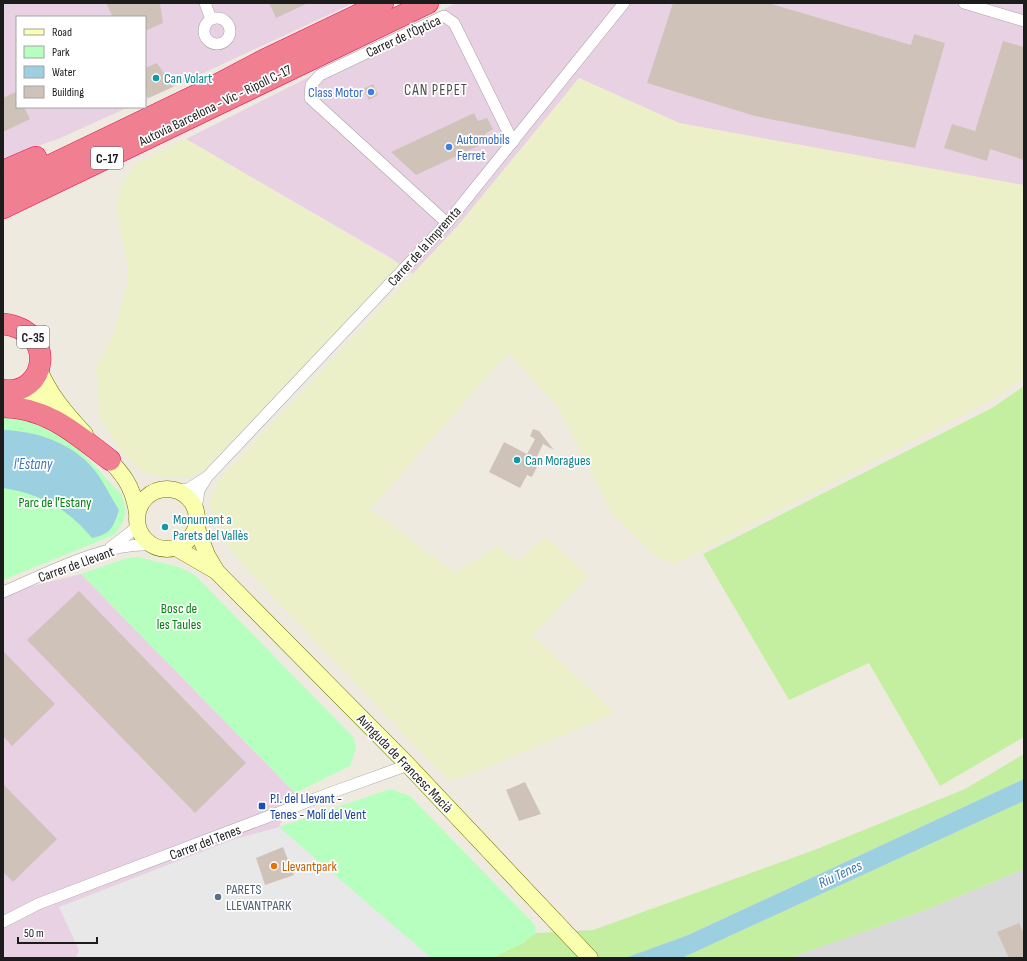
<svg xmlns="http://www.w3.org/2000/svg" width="1027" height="961" viewBox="0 0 1027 961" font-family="'Sofia Sans Condensed',sans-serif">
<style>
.residential{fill:#dad9d9}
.industrial{fill:#e9d1e4}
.farmland{fill:#ecf0c9}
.grass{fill:#c5efa0}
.park{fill:#b7ffbe}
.parking{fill:#e8e8e8}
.water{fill:#9cd0e1}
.building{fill:#cfc3b9}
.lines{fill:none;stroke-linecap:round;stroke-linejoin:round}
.street-casing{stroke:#a3a3a3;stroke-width:12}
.secondary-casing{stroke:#677600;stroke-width:17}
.highway-casing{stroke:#e81257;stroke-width:22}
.street{stroke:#fff;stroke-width:11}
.secondary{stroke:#f9ffae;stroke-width:16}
.highway{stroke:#ef7f91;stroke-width:21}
.culture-dot{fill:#0f9aa8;stroke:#fff;stroke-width:1.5}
.shop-dot{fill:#3f7fe0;stroke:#fff;stroke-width:1.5}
.transit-dot{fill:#1a4fb4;stroke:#fff;stroke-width:1.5}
.food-dot{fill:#e8710a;stroke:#fff;stroke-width:1.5}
.service-dot{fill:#5c6f8a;stroke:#fff;stroke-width:1.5}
.labels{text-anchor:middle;stroke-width:3.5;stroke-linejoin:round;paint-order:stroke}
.shield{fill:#fff;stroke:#606060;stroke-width:1}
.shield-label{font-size:13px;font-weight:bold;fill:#1c1c1c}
.street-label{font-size:14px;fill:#1c1c1c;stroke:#fff}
.culture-label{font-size:14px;fill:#0d838f;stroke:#fff;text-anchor:start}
.shop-label{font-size:14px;fill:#366cbe;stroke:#fff;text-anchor:end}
.park-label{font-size:14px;fill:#00840e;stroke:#fff}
.transit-label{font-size:14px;fill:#164399;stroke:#fff;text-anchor:start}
.food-label{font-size:14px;fill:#c56008;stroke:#fff;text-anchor:start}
.service-label{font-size:14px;fill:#4e5e75;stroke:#fff;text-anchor:start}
.neighbourhood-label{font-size:15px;letter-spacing:1px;fill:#4f4f4f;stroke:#fff}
.water-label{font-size:15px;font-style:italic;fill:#3f77b5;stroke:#fff}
</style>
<rect width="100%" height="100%" fill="#efeae0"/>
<polygon class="residential" points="1024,869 1024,958 789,958 928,909"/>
<g class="industrial">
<polygon points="3,3 354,3 145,100 145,17 17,17 17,107 129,107 58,139 3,158"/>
<polygon points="456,3 1024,3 1024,190 679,123 579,78 478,204 413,274 391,258 186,139"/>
<polygon points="81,574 295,793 279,827 431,958 3,958 3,593"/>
</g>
<g class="farmland">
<polygon points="579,78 679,123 1024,185 1024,378 992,400 673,565 655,555 612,514 558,407 508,353 370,509 455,573 498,546 517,562 545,536 588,576 533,636 615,713 482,770 449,781 244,567 224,540 209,504 218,481 455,229"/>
<polygon points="186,139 400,265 204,470 190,477 167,478 144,472 121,453 100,416 96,368 113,335 127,283 127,263 116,206 121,185 135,164"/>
</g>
<g class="grass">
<polygon points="1024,386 1024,737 940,786 869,663 789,700 703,554 992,408"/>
<polygon points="1024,754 1024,779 688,935 625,958 492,958 523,943 536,933 593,930 817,849 965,789"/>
<polygon points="1024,801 1024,869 928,909 789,958 682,958"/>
</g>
<g class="park">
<path d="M3 417C57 415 87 459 121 494 129 512 126 520 114 535L3 580Z"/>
<polygon points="138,557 179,567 195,575 354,738 356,749 350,766 295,793 81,574 127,558"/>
<polygon points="390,789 410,796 535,925 536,933 523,943 492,958 431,958 279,827"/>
</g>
<polygon class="parking" points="279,827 431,958 76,958 79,950 59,907 232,840"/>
<g class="water">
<path d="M3 430C39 431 78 445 99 476 106 487 112 499 119 510 113 528 111 534 92 538 68 509 41 494 3 488Z"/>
<polygon points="1024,779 1024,801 682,958 625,958 688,935"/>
</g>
<g class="building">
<polygon points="106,3 160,3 163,23 145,31 145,17 113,17"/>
<polygon points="269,3 308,3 276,18"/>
<polygon points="673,3 768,3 911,45 914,34 945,43 915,148 755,116 647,83"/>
<polygon points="1003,41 1024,47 1024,160 990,149 987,161 944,148 952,124 975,131"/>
<polygon points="157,63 173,87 148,98 145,93 145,68"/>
<polygon points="373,84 378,95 369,100 363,89"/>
<polygon points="17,91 17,107 24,107 30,119 3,132 3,98"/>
<polygon points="474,113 478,121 487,118 493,129 485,134 489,141 416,175 391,152"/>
<polygon points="533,429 539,431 554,450 543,444 536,459 540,461 532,477 527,475 520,488 489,472 504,442 527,454 535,439 530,436"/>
<polygon points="79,591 246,763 195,813 27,640"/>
<polygon points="3,651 55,704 12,746 3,736"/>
<polygon points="525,782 541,814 519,821 506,790"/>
<polygon points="3,784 57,839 13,882 3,872"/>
<polygon points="283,847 294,875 265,885 256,858"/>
<polygon points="1019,923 1024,934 1024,958 1009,958 997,932"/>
</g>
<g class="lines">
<g class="street-casing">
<g id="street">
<polyline points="205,3 211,19"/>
<polyline points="964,3 1024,21"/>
<circle cx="217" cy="31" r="13"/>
<polyline points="447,223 310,98 311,85 320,75 444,16 454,23 513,142"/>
<polyline points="175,490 188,489 207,477 447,223 624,3"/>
<polyline points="196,510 199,490 206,479"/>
<polyline points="111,547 131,532 137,525"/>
<path d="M3 592C46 574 105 542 152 545"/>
<polyline points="3,922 38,904 333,792 408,765"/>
</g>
</g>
<g class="secondary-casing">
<g id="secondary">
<path d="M39 369C49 394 66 414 85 434"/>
<polyline points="20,389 42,398 59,409"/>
<path d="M102 452C121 472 133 484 137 513"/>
<circle cx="167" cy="519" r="30"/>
<polyline points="196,526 207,555 217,572 408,765 590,958"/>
<polyline points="176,548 214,570"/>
</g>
</g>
<g class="highway-casing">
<g id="highway">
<polyline points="3,171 36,157"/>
<polyline points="3,188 205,91 264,60 383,3"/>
<polyline points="3,208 428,3"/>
<path d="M3 324C59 330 46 397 3 390"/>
<path d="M3 407C47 407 77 435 110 460"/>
</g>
</g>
<use href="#street" class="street"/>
<use href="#secondary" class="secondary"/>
<use href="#highway" class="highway"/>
</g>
<g class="culture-dot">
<circle cx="156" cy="78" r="4"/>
<circle cx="517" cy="460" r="4"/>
<circle cx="165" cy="527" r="4"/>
</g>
<g class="shop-dot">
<circle cx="371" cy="92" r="4"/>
<circle cx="449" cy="147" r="4"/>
</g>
<rect class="transit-dot" x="258" y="802" width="8" height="8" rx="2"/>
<circle class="food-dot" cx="274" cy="866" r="4"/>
<circle class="service-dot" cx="218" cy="897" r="4"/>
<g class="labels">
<g class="shield">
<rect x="91" y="147" width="32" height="22" rx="3"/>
<rect x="17" y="326" width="32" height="22" rx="3"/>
</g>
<g class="shield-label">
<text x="107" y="163">C-17</text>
<text x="33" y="342">C-35</text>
</g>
<g class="street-label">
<text transform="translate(403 36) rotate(-25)" y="5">Carrer de l'Òptica</text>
<text transform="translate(215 105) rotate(-26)" y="5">Autovia Barcelona - Vic - Ripoll C-17</text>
<text transform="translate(424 246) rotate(-48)" y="5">Carrer de la Impremta</text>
<text transform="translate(76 564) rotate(-20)" y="5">Carrer de Llevant</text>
<text transform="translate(405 763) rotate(46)" y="5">Avinguda de Francesc Macià</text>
<text transform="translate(205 842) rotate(-21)" y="5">Carrer del Tenes</text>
</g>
<g class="culture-label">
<text x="164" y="83">Can Volart</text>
<text x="525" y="465">Can Moragues</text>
<text x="173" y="524">Monument a<tspan x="173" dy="16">Parets del Vallès</tspan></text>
</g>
<g class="shop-label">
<text x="363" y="97">Class Motor</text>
<text x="457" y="144" text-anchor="start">Automobils<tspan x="457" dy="16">Ferret</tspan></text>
</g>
<g class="park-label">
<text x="55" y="507">Parc de l'Estany</text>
<text x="179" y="613">Bosc de<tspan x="179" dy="16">les Taules</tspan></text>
</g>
<g class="transit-label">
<text x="270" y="803">P.I. del Llevant -<tspan x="270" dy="16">Tenes - Molí del Vent</tspan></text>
</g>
<g class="food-label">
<text x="282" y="871">Llevantpark</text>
</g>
<g class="service-label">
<text x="226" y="894">PARETS<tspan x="226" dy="16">LLEVANTPARK</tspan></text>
</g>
<g class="neighbourhood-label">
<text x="436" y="95">CAN PEPET</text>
</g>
<g class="water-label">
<text x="33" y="469">l'Estany</text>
<text transform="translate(840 874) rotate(-25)" y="5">Riu Tenes</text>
</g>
</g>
<rect width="1027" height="961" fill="none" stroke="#1c1c1c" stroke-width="8"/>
<rect x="16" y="16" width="130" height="92" fill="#ffffff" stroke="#a4a4a4"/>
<rect x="24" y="29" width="20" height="6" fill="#f9ffae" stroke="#a4a4a4"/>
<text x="52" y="36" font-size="12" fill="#1c1c1c">Road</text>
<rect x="24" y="46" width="20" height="12" fill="#b7ffbe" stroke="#a4a4a4"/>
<text x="52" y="56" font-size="12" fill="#1c1c1c">Park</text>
<rect x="24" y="66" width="20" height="12" fill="#9cd0e1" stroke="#a4a4a4"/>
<text x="52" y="76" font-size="12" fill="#1c1c1c">Water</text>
<rect x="24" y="86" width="20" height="12" fill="#cfc3b9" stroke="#a4a4a4"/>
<text x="52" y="96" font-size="12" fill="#1c1c1c">Building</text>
<path d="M18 937v6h79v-6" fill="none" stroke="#1c1c1c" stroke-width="2"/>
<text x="24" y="937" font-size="12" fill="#1c1c1c" stroke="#ffffff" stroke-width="3" paint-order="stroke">50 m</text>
</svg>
